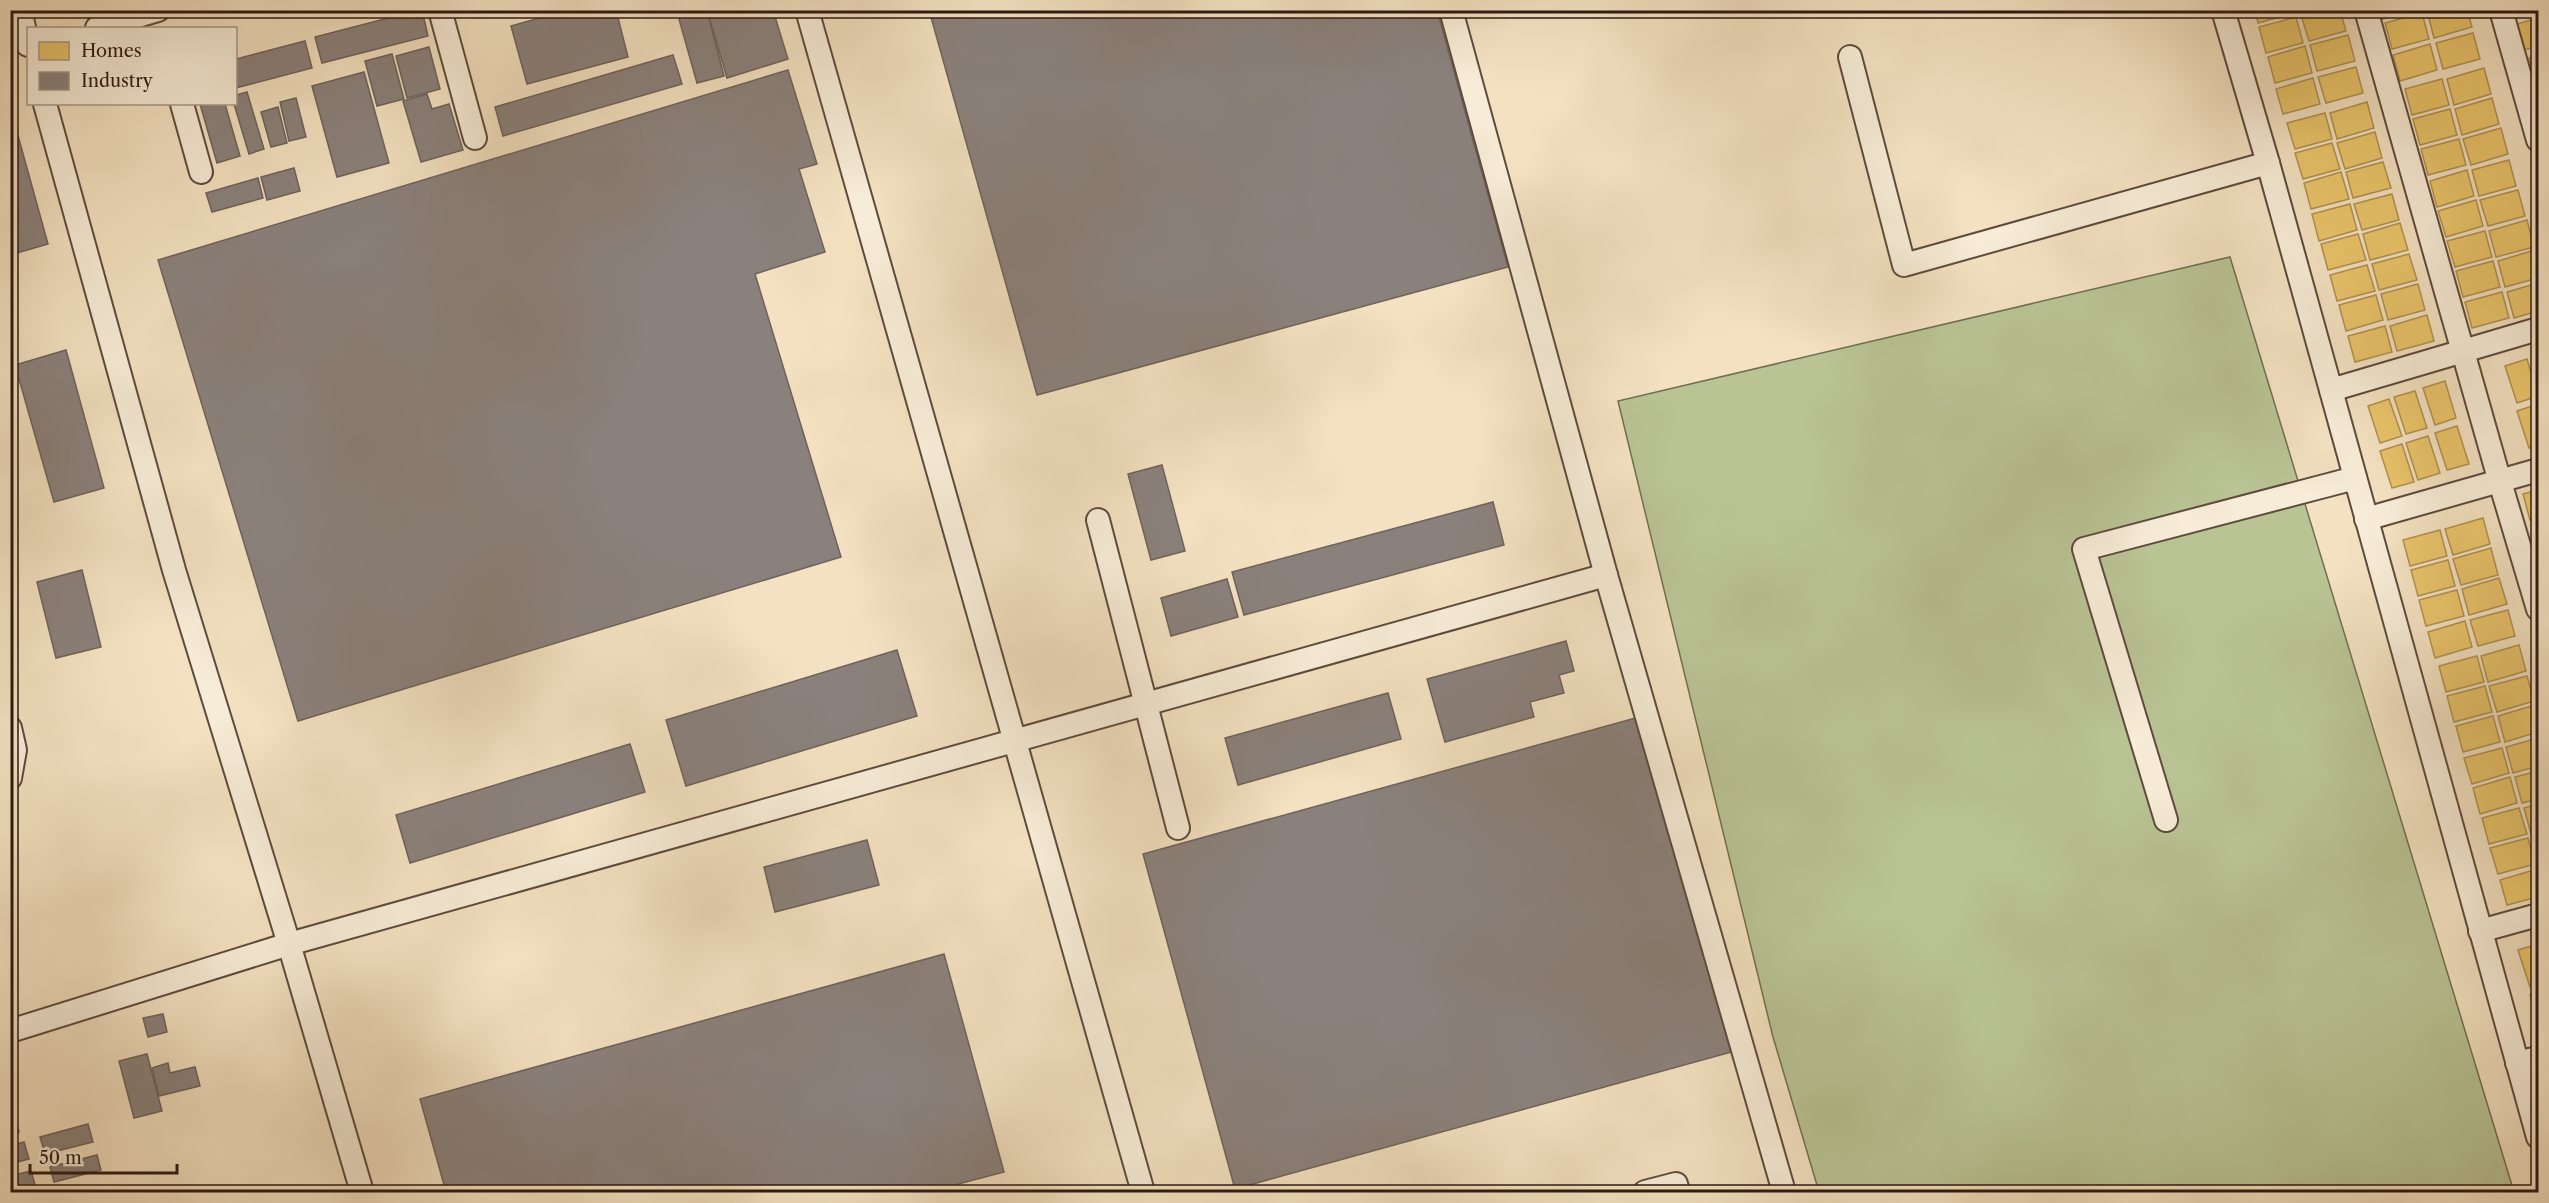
<svg xmlns="http://www.w3.org/2000/svg" width="2549" height="1203" viewBox="0 0 2549 1203" font-family="'Libre Caslon Text',serif">
<style>
.green{fill:#b9c394;stroke:#726e52;stroke-width:1.5}
.homes{fill:#e9c46a;stroke:#b0914f;stroke-width:1.5}
.industry{fill:#8a817c;stroke:#6e625c;stroke-width:1.5}
.lines{fill:none;stroke-linecap:round;stroke-linejoin:round}
.minor-casing{stroke:#5e4b3d;stroke-width:26}
.minor{stroke:#f7ecd7;stroke-width:22}
</style>
<rect width="100%" height="100%" fill="#f3e1c1"/>
<filter id="stains"><feTurbulence type="fractalNoise" baseFrequency=".00333" numOctaves="4"/><feColorMatrix values="0 0 0 0 .2 0 0 0 0 .09 0 0 0 0 .02 0 0 0 .5 -.17"/></filter>
<radialGradient id="worn" r=".72"><stop offset=".6" stop-color="#630" stop-opacity="0"/><stop offset="1" stop-color="#630" stop-opacity=".3"/></radialGradient>
<polygon class="green" points="2230,257 2514,1192 1819,1192 1773,1037 1618,401"/>
<g class="homes">
<polygon points="2255,10 2295,10 2295,13 2258,23"/>
<polygon points="2319,10 2340,10 2346,31 2309,41 2301,15"/>
<polygon points="2381,10 2414,10 2383,19"/>
<polygon points="2467,10 2472,27 2434,38 2427,11"/>
<polygon points="2514,10 2538,10 2538,12 2516,18"/>
<polygon points="2422,13 2429,39 2392,49 2385,23"/>
<polygon points="2296,17 2303,43 2266,53 2259,27"/>
<polygon points="2538,18 2538,46 2524,50 2517,24"/>
<polygon points="2473,33 2480,59 2443,69 2436,43"/>
<polygon points="2348,35 2355,61 2317,71 2310,45"/>
<polygon points="2430,44 2437,70 2400,81 2393,55"/>
<polygon points="2305,46 2312,73 2275,83 2268,57"/>
<polygon points="2538,56 2538,83 2536,84 2529,58"/>
<polygon points="2356,67 2363,93 2326,103 2318,77"/>
<polygon points="2484,68 2491,94 2454,105 2447,79"/>
<polygon points="2313,78 2320,104 2283,114 2276,89"/>
<polygon points="2442,79 2449,105 2412,115 2405,89"/>
<polygon points="2492,98 2499,124 2462,135 2455,109"/>
<polygon points="2367,102 2374,128 2337,139 2330,113"/>
<polygon points="2450,109 2457,135 2420,145 2413,119"/>
<polygon points="2325,113 2332,139 2295,149 2287,123"/>
<polygon points="2501,128 2508,154 2471,165 2463,139"/>
<polygon points="2375,132 2382,158 2345,169 2337,143"/>
<polygon points="2459,139 2466,165 2428,175 2421,149"/>
<polygon points="2332,143 2340,169 2303,179 2295,153"/>
<polygon points="2509,160 2516,186 2479,196 2472,170"/>
<polygon points="2383,162 2391,188 2353,198 2346,172"/>
<polygon points="2467,170 2474,196 2437,207 2430,181"/>
<polygon points="2341,172 2349,199 2311,209 2304,183"/>
<polygon points="2518,190 2525,216 2488,226 2480,200"/>
<polygon points="2392,194 2399,220 2362,230 2354,204"/>
<polygon points="2476,200 2483,226 2446,237 2438,211"/>
<polygon points="2350,204 2357,230 2319,241 2312,214"/>
<polygon points="2527,220 2534,247 2496,257 2489,231"/>
<polygon points="2400,223 2408,250 2370,260 2363,234"/>
<polygon points="2485,231 2492,257 2455,267 2447,241"/>
<polygon points="2358,234 2366,260 2328,270 2321,244"/>
<polygon points="2535,250 2538,261 2538,278 2505,287 2498,261"/>
<polygon points="2409,254 2417,280 2379,290 2372,264"/>
<polygon points="2493,261 2500,287 2463,297 2456,271"/>
<polygon points="2367,265 2375,291 2337,301 2330,275"/>
<polygon points="2538,283 2538,311 2514,318 2507,292"/>
<polygon points="2418,284 2425,310 2388,320 2381,294"/>
<polygon points="2502,292 2509,318 2472,328 2465,302"/>
<polygon points="2376,295 2383,320 2346,331 2339,305"/>
<polygon points="2427,315 2434,341 2397,351 2390,326"/>
<polygon points="2385,326 2392,352 2355,362 2348,336"/>
<polygon points="2538,355 2538,381 2531,357"/>
<polygon points="2527,359 2538,396 2517,403 2505,366"/>
<polygon points="2445,381 2456,418 2435,425 2423,388"/>
<polygon points="2415,391 2427,428 2406,434 2394,397"/>
<polygon points="2389,399 2402,436 2380,443 2368,406"/>
<polygon points="2538,404 2538,445 2529,448 2517,411"/>
<polygon points="2457,426 2469,464 2447,470 2435,433"/>
<polygon points="2428,436 2440,473 2418,480 2406,443"/>
<polygon points="2402,444 2414,482 2392,488 2380,451"/>
<polygon points="2538,490 2538,517 2530,520 2523,494"/>
<polygon points="2483,518 2490,544 2453,555 2445,529"/>
<polygon points="2538,522 2538,550 2531,524"/>
<polygon points="2440,530 2447,556 2410,566 2403,540"/>
<polygon points="2491,548 2498,575 2461,585 2453,559"/>
<polygon points="2448,560 2455,586 2418,596 2411,570"/>
<polygon points="2499,578 2507,604 2469,615 2462,589"/>
<polygon points="2457,590 2464,616 2426,626 2419,600"/>
<polygon points="2508,610 2515,636 2478,646 2470,620"/>
<polygon points="2465,621 2472,647 2435,658 2428,632"/>
<polygon points="2519,645 2526,671 2488,682 2481,656"/>
<polygon points="2477,656 2484,682 2446,692 2439,666"/>
<polygon points="2527,676 2534,701 2497,712 2489,686"/>
<polygon points="2485,686 2492,712 2454,722 2447,696"/>
<polygon points="2535,705 2538,717 2538,732 2505,742 2498,716"/>
<polygon points="2493,716 2500,742 2463,752 2456,726"/>
<polygon points="2538,738 2538,766 2513,773 2506,747"/>
<polygon points="2502,748 2509,773 2472,784 2464,758"/>
<polygon points="2538,771 2538,799 2522,803 2515,777"/>
<polygon points="2510,777 2517,803 2480,814 2473,788"/>
<polygon points="2538,804 2538,832 2531,834 2524,808"/>
<polygon points="2519,808 2527,834 2489,844 2482,818"/>
<polygon points="2528,838 2535,864 2498,874 2490,848"/>
<polygon points="2537,869 2538,897 2507,905 2500,880"/>
<polygon points="2538,944 2538,985 2530,987 2518,950"/>
<polygon points="2538,993 2538,1021 2530,995"/>
</g>
<g class="industry">
<polygon points="419,10 422,10 428,36 322,63 315,37"/>
<polygon points="568,10 616,10 628,57 527,84 511,26"/>
<polygon points="682,10 707,10 724,76 697,83 677,12"/>
<polygon points="707,10 773,10 788,59 727,78"/>
<polygon points="929,10 1437,10 1508,267 1037,395"/>
<polygon points="305,41 312,68 236,88 236,59"/>
<polygon points="429,47 440,89 407,98 396,56"/>
<polygon points="392,54 404,99 377,106 365,61"/>
<polygon points="673,55 682,84 503,136 495,107"/>
<polygon points="788,70 817,164 799,169 825,252 755,274 841,557 298,721 158,260"/>
<polygon points="364,72 389,163 337,177 312,86"/>
<polygon points="247,92 264,149 249,154 234,104 236,95"/>
<polygon points="427,94 432,109 449,104 463,150 421,162 403,101"/>
<polygon points="296,98 306,137 289,141 280,102"/>
<polygon points="200,104 225,104 240,156 217,163"/>
<polygon points="278,107 287,143 271,147 261,112"/>
<polygon points="10,114 12,114 48,244 10,255"/>
<polygon points="294,168 300,191 267,200 261,177"/>
<polygon points="258,178 263,198 212,212 206,193"/>
<polygon points="66,350 104,488 54,502 15,365"/>
<polygon points="1162,465 1185,551 1151,560 1128,474"/>
<polygon points="1493,502 1504,545 1244,615 1232,572"/>
<polygon points="82,570 101,647 56,658 37,582"/>
<polygon points="1227,579 1238,617 1171,636 1161,598"/>
<polygon points="1566,641 1574,671 1559,675 1564,693 1530,702 1534,717 1445,742 1427,679"/>
<polygon points="897,650 917,716 686,786 666,720"/>
<polygon points="1388,693 1401,739 1238,785 1225,738"/>
<polygon points="1643,716 1735,1051 1235,1189 1143,854"/>
<polygon points="630,744 645,792 410,863 396,815"/>
<polygon points="867,840 879,885 775,912 764,867"/>
<polygon points="944,954 1004,1172 928,1192 446,1192 420,1099"/>
<polygon points="163,1014 167,1032 148,1037 143,1018"/>
<polygon points="147,1054 162,1111 134,1118 119,1061"/>
<polygon points="168,1063 170,1073 195,1067 200,1086 159,1096 152,1068"/>
<polygon points="15,1116 19,1132 10,1134 10,1117"/>
<polygon points="88,1124 93,1142 45,1154 40,1137"/>
<polygon points="24,1142 29,1159 10,1164 10,1146"/>
<polygon points="97,1155 101,1170 54,1182 50,1167"/>
<polygon points="31,1171 36,1188 10,1192 10,1176"/>
</g>
<g class="lines">
<g class="minor-casing">
<g id="minor">
<polyline points="20,10 28,45"/>
<polyline points="440,10 475,138"/>
<polyline points="807,10 1143,1192"/>
<polyline points="1451,10 1606,575 1784,1192"/>
<polyline points="2223,10 2268,163 2538,1137"/>
<polyline points="2366,10 2500,482 2538,609"/>
<polyline points="2501,10 2538,140"/>
<polyline points="97,28 158,10"/>
<polyline points="1850,57 1904,265 2268,163"/>
<polyline points="45,104 174,570 289,944 362,1192"/>
<polyline points="182,104 201,172"/>
<polyline points="2331,390 2538,329"/>
<polyline points="2366,519 2538,470"/>
<polyline points="1098,520 1178,828"/>
<polyline points="10,728 15,750 10,778"/>
<polyline points="2166,820 2084,549 2355,478"/>
<polyline points="2480,931 2538,915"/>
<polyline points="10,1031 289,944 1606,575"/>
<polyline points="2517,1063 2538,1058"/>
<polyline points="1645,1192 1676,1184 1678,1192"/>
</g>
</g>
<use href="#minor" class="minor"/>
</g>
<rect width="2549" height="1203" fill="none" stroke="#f3e1c1" stroke-width="36"/>
<rect x="12" y="12" width="2525" height="1179" fill="none" stroke="#2c1911" stroke-width="3"/>
<rect x="18" y="18" width="2513" height="1167" fill="none" stroke="#2c1911" stroke-width="1.5"/>
<rect x="27" y="27" width="210" height="78" fill="#f7ecd7" stroke="#a69888" stroke-width="1.5"/>
<rect x="39" y="42" width="30" height="18" fill="#e9c46a" stroke="#a69888" stroke-width="1.5"/>
<text x="81" y="57" font-size="18" fill="#2c1911">Homes</text>
<rect x="39" y="72" width="30" height="18" fill="#8a817c" stroke="#a69888" stroke-width="1.5"/>
<text x="81" y="87" font-size="18" fill="#2c1911">Industry</text>
<path d="M30 1164v9h147v-9" fill="none" stroke="#2c1911" stroke-width="3"/>
<text x="39" y="1164" font-size="18" fill="#2c1911" stroke="#f7ecd7" stroke-width="4.5" paint-order="stroke">50 m</text>
<rect width="100%" height="100%" filter="url(#stains)"/>
<rect width="100%" height="100%" fill="url(#worn)"/>
</svg>
